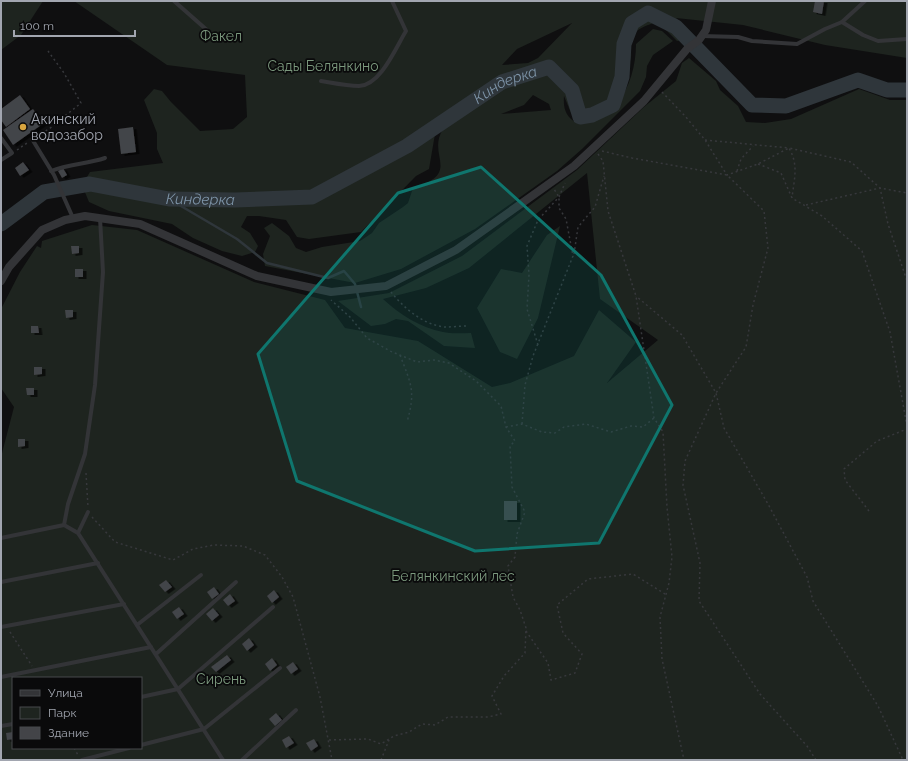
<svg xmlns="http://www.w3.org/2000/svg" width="908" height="761" viewBox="0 0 908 761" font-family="Raleway,sans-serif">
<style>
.green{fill:#1e241f;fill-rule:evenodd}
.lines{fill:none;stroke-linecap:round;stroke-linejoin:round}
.stream{stroke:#2f363b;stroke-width:2.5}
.river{stroke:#2f363b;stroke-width:15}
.building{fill:#434448;filter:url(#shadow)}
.path{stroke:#37383c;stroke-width:1.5;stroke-dasharray:2 3;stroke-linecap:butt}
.service{stroke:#333437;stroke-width:4}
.minor{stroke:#333437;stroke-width:8}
.marked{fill:#0f766e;fill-opacity:0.2;stroke:#0f766e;stroke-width:3;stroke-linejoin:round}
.poi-dot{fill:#d8a53f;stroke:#0a0a0b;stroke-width:1.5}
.labels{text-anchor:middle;stroke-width:3.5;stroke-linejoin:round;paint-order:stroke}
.park-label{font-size:14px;fill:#7b987d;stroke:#0a0a0b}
.poi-label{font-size:14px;fill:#a2a6b0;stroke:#0a0a0b;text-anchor:start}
.water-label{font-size:15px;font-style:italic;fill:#7d93a7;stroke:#0a0a0b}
</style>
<defs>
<filter id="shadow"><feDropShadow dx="3.5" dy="2" stdDeviation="0" flood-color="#0009"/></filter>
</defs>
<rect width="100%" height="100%" fill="#0f0f10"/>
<g class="green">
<polygon points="1,1 43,1 21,35 1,50"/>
<path d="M74 1H907V58L825 45 743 25 676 18 683 24 690 35 683 40 677 41 663 27 653 23C646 26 636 29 633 36 628 43 632 50 631 57 628 74 621 89 616 105 630 88 636 65 636 44L653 29 662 31 673 41 653 55 647 66 646 77 640 91 582 149 557 171 475 229 401 269 355 283 265 266 263 254 270 236 264 228 272 223 289 236 296 248 306 252 322 247 360 241 372 233 379 223 403 207 408 203 413 188C463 173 426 156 443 129L435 134 429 169 416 176 361 232 309 239 297 237 286 220 259 216H247L241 227 250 233 258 246 255 252 242 256 222 251 193 238 172 224 109 211 89 202 82 185 90 172 163 163 157 149V133L144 100 154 89 162 91 171 102 200 131 233 129 247 117 245 75 167 65ZM572 23 538 58 528 63 502 65 517 49ZM533 95 549 104 551 110 501 114 524 105ZM564 96 571 113 579 119 593 117 614 108 612 111 578 124C566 117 563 110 564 96Z"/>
<path d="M689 58 716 81 720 90 738 106 746 122 765 123 791 119 859 89 890 100H907V760H1V457L14 407 1 388V309L20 272 37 246 41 248 42 241 92 225 137 230 254 282 325 300 345 328 418 341 492 387 510 383 574 356 599 310 636 342 607 383 658 340 600 299 587 173 469 268 426 288 383 299C399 314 421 328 443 332 451 334 462 333 471 333L475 348 444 346 408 321 396 319 385 324 371 326 338 301 389 293 462 256 577 170 644 107 676 81 682 63ZM13 678H141V748H13Z"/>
<polygon points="560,226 538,318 517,359 500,352 477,308 501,269 522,273 547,235"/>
</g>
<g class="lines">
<polyline class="stream" points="169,199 237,239 267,263 328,278 344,271 355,284 361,307"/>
<path class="river" id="s1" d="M1 224 44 192 90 184 169 199 235 200 312 197 407 146 502 82 549 67 572 90 580 117 592 115 613 105 622 77 624 44 632 23 648 13 676 27 752 105 786 106 858 80 887 90H907"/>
</g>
<g class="building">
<polygon points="815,1 824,1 822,14 813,12"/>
<polygon points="20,95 30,109 6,127 1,120 1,109"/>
<polygon points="33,109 44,123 13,145 3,130"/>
<polygon points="133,127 136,152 121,154 118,129"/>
<polygon points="23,162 29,170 20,176 15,168"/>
<polygon points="63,168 67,175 62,178 58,171"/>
<polygon points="71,246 79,246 79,253 72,254"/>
<rect x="75" y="269" width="8" height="8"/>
<polygon points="65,310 73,310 73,317 66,318"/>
<polygon points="31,326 38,326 39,333 31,333"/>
<polygon points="34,367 42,367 42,374 34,375"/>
<polygon points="26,388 34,388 34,395 27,395"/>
<polygon points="18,439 25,439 25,446 18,447"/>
<rect x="504" y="501" width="13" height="19"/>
<polygon points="166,580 172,587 165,592 159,585"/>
<polygon points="214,587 219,594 212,599 207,592"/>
<polygon points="274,590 279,597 272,603 267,596"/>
<polygon points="230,594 235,601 228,606 223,600"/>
<polygon points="179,607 184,614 177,619 172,612"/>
<polygon points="213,608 219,615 212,621 206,614"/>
<polygon points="249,638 254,645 247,651 242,644"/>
<polygon points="227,655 231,660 216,672 211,667"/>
<polygon points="272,658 277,665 270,671 265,664"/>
<polygon points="293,662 298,669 291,674 286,667"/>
<polygon points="276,713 282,720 275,726 269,719"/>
<polygon points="13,732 13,739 7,740 6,733"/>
<polygon points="289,736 294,743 286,748 282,740"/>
<polygon points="314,739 318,746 311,751 306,743"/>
</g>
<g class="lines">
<g class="path">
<polyline points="662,92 685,116 705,140 727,175 758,164 789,148 851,162 880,188 907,193"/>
<polyline points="37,136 49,129 81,103 64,73 48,51"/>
<path d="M705 140 789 148C799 165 794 180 792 198"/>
<polyline points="17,150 27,143"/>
<polyline points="602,151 632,158 727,175 764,211 768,248 753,305 746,347 716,393 682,335 636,296"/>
<polyline points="598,154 603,161 608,211 636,296 654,418 663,432 667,507 672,557 669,583 660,617 662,659 684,760"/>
<polyline points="758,164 781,173 792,198 822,216 862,251 890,332 907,426"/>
<polyline points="737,171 741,159 753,146"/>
<polyline points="806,205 880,188 888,224 907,281"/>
<polyline points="574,254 578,227 595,207 604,176"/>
<path d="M391 292C404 308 423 325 445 327 452 327 460 326 468 326"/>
<polyline points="538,345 527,309 529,275 527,246 538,220 559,197 565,183"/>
<path d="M400 355C411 384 416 391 407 422"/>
<polyline points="522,424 525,385 533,356 573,256 566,219 559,208 559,197 554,189"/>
<polyline points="506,427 522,424 542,432 555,433 564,427 586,424 611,432 631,426 643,427 654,418"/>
<polyline points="86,473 88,507"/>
<polyline points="869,511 845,480 844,469 877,441 907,429"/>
<polyline points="92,517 115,542 173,560 193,549 214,545 243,546 265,555 282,577 293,597 320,697 332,760"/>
<polyline points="526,631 548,663 551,680 575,673 582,654 563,633 557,605 588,579 633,574 665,594"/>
<polyline points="10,632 32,666"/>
<polyline points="329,740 368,739 381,744 394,736 409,732 422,724 435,725 448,717 488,717 501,714 492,696 504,676 525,653 526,628 520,610 513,597 508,566 515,557 517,534 525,512 512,487 510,446 515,441 506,427 501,406 476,381 449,363 434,360 417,362 390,351 367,338 350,317 331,300"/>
<polyline points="74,748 78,755"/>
<polyline points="381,760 389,740"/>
<polyline points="816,760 807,746 760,694 699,601 700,563 683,485 685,461 716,393 724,428 768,504 807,577 813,601 878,706 903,760"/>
</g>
<g class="service">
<polyline points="174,1 216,38"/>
<polyline points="842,22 865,1"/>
<polyline points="702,36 738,37 752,41 797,44 825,29 842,22 863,35 878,41 907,39"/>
<path d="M321 81C333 83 347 86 359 86 381 85 396 47 406 31L392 1"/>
<polyline points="1,138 12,153 1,160"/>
<polyline points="32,139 54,175 73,218"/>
<path d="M51 171C69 164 87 164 105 158"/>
<polyline points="100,218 103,272 95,385 85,454 68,504 64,525 78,533 223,760"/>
<polyline points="78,533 88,512"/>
<polyline points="1,538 64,525"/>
<polyline points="1,582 98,563"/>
<polyline points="137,625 201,575"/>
<polyline points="1,627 124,604"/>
<polyline points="156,654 236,582"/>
<polyline points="1,677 151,647"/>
<polyline points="141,697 178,689 273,607"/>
<polyline points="1,726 13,724"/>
<polyline points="141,745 204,729 280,668"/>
<polyline points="82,760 129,748"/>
<polyline points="242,760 296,710"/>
</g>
<polyline class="minor" points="1,281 9,267 42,230 65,220 85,216 140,224 257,276 331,292 386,286 456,250 574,166 644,101 687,49 699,40 706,30 712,1"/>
</g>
<path class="marked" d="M481 167 601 275 672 405 599 543 475 551 297 481 258 354 398 193Z"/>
<circle class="poi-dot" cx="23" cy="127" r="4"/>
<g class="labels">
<g class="park-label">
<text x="221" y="41">Факел</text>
<text x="323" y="71">Сады Белянкино</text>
<text x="453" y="581">Белянкинский лес</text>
<text x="221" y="684">Сирень</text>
</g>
<g class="poi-label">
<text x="31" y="124">Акинский<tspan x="31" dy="16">водозабор</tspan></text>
</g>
<g class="water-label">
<text dy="5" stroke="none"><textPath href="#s1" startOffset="548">Киндерка</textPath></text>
<text dy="5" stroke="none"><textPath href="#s1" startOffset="212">Киндерка</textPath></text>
</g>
</g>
<rect width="908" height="761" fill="none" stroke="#a2a6b0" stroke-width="4"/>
<rect x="12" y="677" width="130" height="72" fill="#0a0a0b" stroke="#47484d"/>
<rect x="20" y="690" width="20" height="6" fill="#333437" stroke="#47484d"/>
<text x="48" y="697" font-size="12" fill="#a2a6b0">Улица</text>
<rect x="20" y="707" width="20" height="12" fill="#1e241f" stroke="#47484d"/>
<text x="48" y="717" font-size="12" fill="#a2a6b0">Парк</text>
<rect x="20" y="727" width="20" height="12" fill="#434448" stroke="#47484d"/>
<text x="48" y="737" font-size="12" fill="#a2a6b0">Здание</text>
<path d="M14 30v6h121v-6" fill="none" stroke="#a2a6b0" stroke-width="2"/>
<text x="20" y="30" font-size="12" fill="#a2a6b0" stroke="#0a0a0b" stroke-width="3" paint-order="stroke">100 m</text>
</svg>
